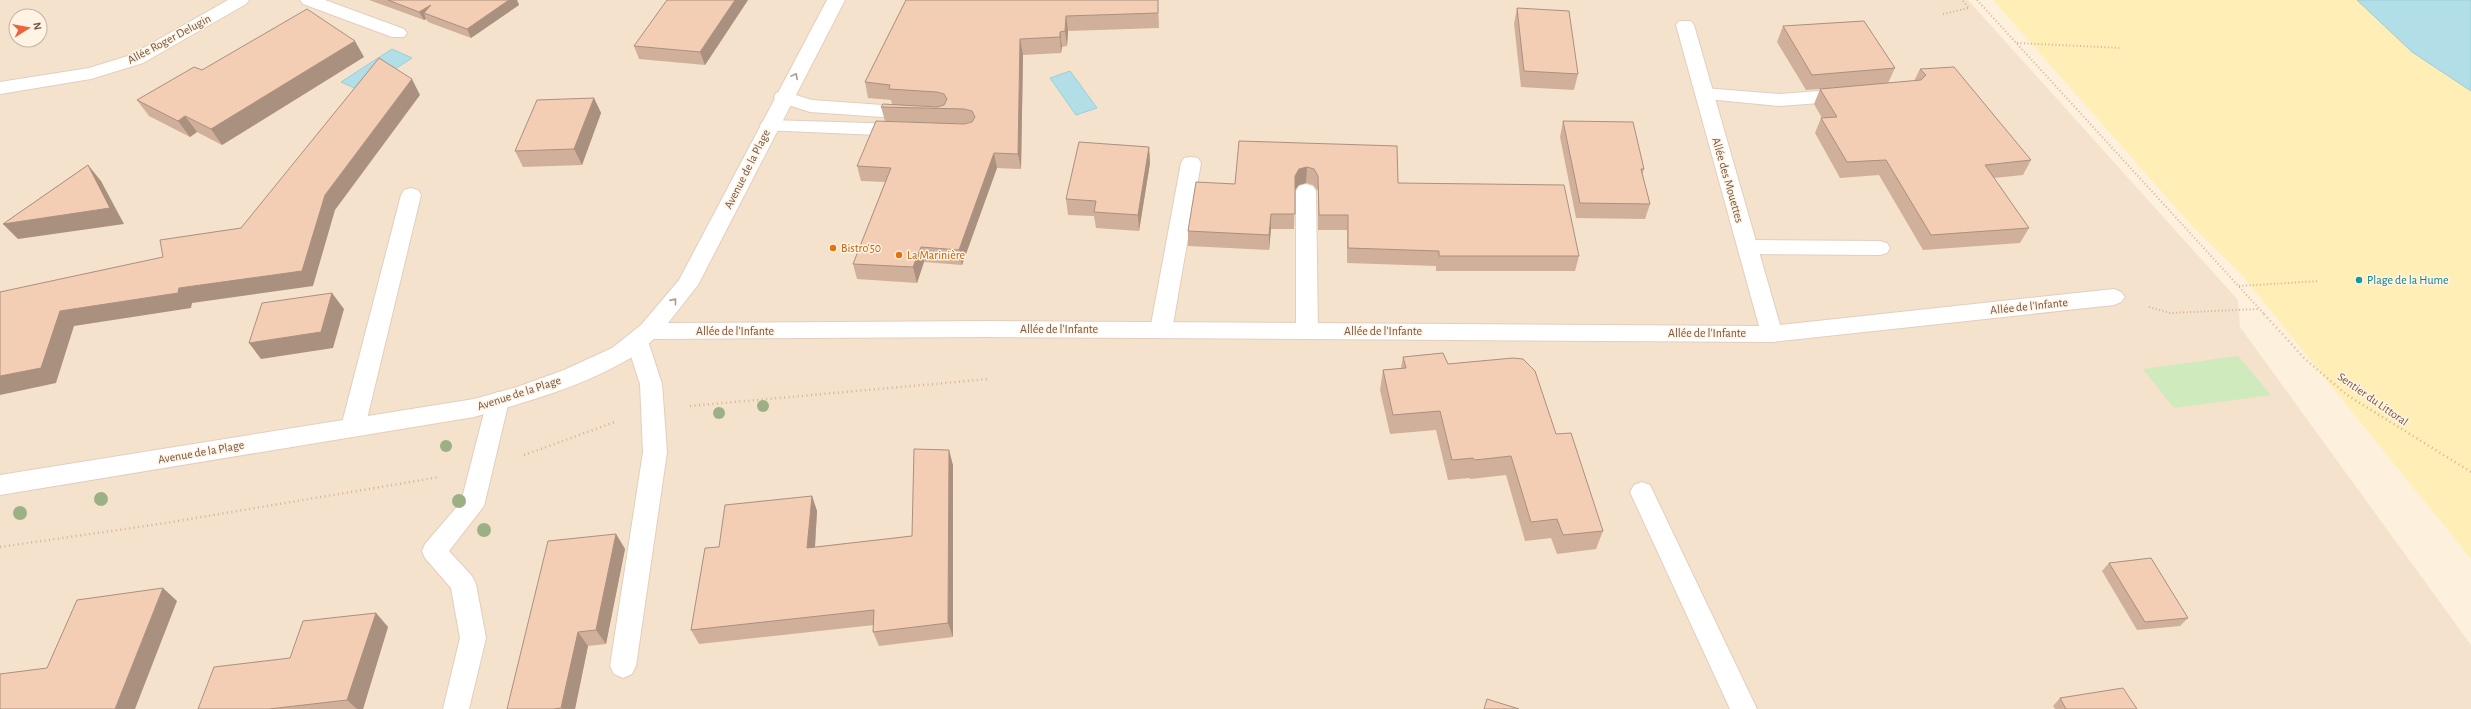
<svg xmlns="http://www.w3.org/2000/svg" width="2471" height="709" viewBox="0 0 2471 709" font-family="'Alegreya Sans',sans-serif">
<style>
.residential{fill:#f5e2cc;fill-rule:evenodd}
.green{fill:#cfeabc}
.sand{fill:#ffeeb6}
.water{fill:#b2dfe7;stroke:#98cfd9}
.lines{fill:none;stroke-linecap:round;stroke-linejoin:round}
.lane-casing{stroke:#e3cebd;stroke-width:2}
.street-casing{stroke:#e3cebd;stroke-width:2}
.path-far1{stroke:#d8b098;stroke-width:2;stroke-dasharray:1 2.5;stroke-linecap:butt}
.path{stroke:#d8b098;stroke-width:2.5;stroke-dasharray:1 3.5;stroke-linecap:butt}
.lane{fill:#fff;fill-rule:evenodd}
.street{fill:#fff;fill-rule:evenodd}
.tree{fill:#9db085}
.wall{fill:#d1b09b}
.shaded-wall{fill:#aa907e}
.building{fill:#f3cdb4;stroke:#aa907e}
.oneway{stroke:#ab998f}
.food-dot{fill:#e8710a;stroke:#fff4e4;stroke-width:1.5}
.culture-dot{fill:#0f9aa8;stroke:#fff4e4;stroke-width:1.5}
.labels{text-anchor:middle;stroke-width:3;stroke-linejoin:round;paint-order:stroke}
.street-label{font-size:12px;fill:#735545;stroke:#fff4e4}
.food-label{font-size:12px;fill:#c56008;stroke:#fff4e4;text-anchor:start}
.culture-label{font-size:12px;fill:#0d838f;stroke:#fff4e4;text-anchor:start}
</style>
<rect width="100%" height="100%" fill="#fdf1dd"/>
<path class="residential" d="M0 0H1968L2238 300 2240 327 2471 645V709H0ZM16 16H40V40H16Z"/>
<polygon class="green" points="2238,356 2271,395 2174,408 2143,369"/>
<polygon class="sand" points="1993,0 2471,0 2471,559 2241,274 2192,226"/>
<g class="water">
<polygon points="2357,0 2471,0 2471,91 2412,52"/>
<polygon points="392,49 412,58 361,91 341,82"/>
<polygon points="1070,71 1097,108 1076,115 1050,78"/>
</g>
<g class="lines">
<g class="lane-casing">
<g id="lane">
<polygon points="300,0 325,0 404,29 407,33 404,37 392,37 303,4"/>
<polygon points="1704,88 1779,94 1847,89 1854,91 1856,95 1854,99 1847,101 1779,106 1697,98 1695,94 1697,90"/>
<polygon points="783,91 812,100 911,107 918,109 920,113 918,117 911,119 810,112 776,101 774,97 776,93"/>
<polygon points="769,120 902,124 909,126 911,130 909,134 902,136 762,130 760,126 762,122"/>
<polygon points="1191,157 1198,158 1201,163 1172,330 1169,336 1161,338 1153,336 1150,330 1181,163 1184,158"/>
<polygon points="1306,184 1313,186 1316,191 1318,331 1315,337 1307,339 1299,337 1296,331 1296,191 1299,186"/>
<polygon points="411,188 418,190 421,195 365,427 361,433 353,436 345,433 341,427 401,195 404,190"/>
<polygon points="1747,240 1880,241 1887,243 1890,248 1887,253 1880,255 1747,254 1740,252 1737,247 1740,242"/>
<polygon points="637,333 645,335 648,341 662,384 667,452 636,666 632,674 623,678 614,674 610,666 643,452 640,384 626,341 629,335"/>
<polygon points="498,392 506,395 509,401 484,506 449,551 472,576 476,584 486,638 469,709 443,709 460,638 451,588 425,558 422,551 425,544 461,502 487,401 490,395"/>
<polygon points="1642,482 1650,485 1757,709 1730,709 1630,492 1634,485"/>
</g>
</g>
<g class="street-casing">
<g id="street">
<polygon points="228,0 249,0 246,4 143,63 91,79 0,94 0,82 89,68 131,55"/>
<path d="M827 0H845L698 285 668 323 986 321 1759 326 1676 25 1679 21H1691L1694 25 1780 325 2114 289 2121 292 2125 297 2121 302 2114 305 1772 342 986 337 654 339C645 346 637 355 627 360 581 387 526 402 474 417L0 495V475L474 399 517 387 564 370 612 348 641 325 679 280Z"/>
</g>
</g>
<g class="path-far1">
<polyline points="1977,0 2265,315"/>
<polyline points="1943,14 1969,8 1962,0"/>
<polyline points="2017,43 2122,48"/>
<polyline points="2239,286 2319,281"/>
<polyline points="2149,307 2170,313 2259,309"/>
</g>
<g class="path">
<polyline points="2264,314 2305,359 2347,395 2471,472"/>
<polyline points="690,406 989,379"/>
<polyline points="524,455 615,422"/>
<polyline points="0,547 166,523 440,477"/>
</g>
<use href="#lane" class="lane"/>
<use href="#street" class="street"/>
</g>
<g class="tree">
<circle cx="763" cy="406" r="6"/>
<circle cx="719" cy="413" r="6"/>
<circle cx="446" cy="446" r="6"/>
<circle cx="101" cy="499" r="7"/>
<circle cx="459" cy="501" r="7"/>
<circle cx="20" cy="513" r="7"/>
<circle cx="484" cy="530" r="7"/>
</g>
<g class="wall">
<polygon points="369,0 517,0 519,5 471,38 428,22 426,19 424,20"/>
<polygon points="748,0 705,65 639,59 634,46"/>
<polygon points="906,0 1158,0 1159,28 1068,31 1067,46 1062,47 1061,53 1023,55 1021,169 997,168 962,265 924,262 917,283 857,279 853,264 885,182 861,181 857,166 885,121 881,107 892,104 891,100 868,98 865,82"/>
<polygon points="1517,8 1578,74 1574,90 1521,87 1514,24"/>
<polygon points="1783,26 1895,68 1888,83 1914,81 1920,69 2031,160 2023,175 1994,178 2029,228 2020,243 1923,250 1879,175 1840,178 1815,133 1821,118 1822,118 1814,104 1820,89 1806,90 1777,42"/>
<polygon points="364,57 222,145 197,132 190,137 149,116 137,100 202,70"/>
<polygon points="594,98 601,113 582,165 523,167 515,151"/>
<polygon points="1563,121 1644,169 1642,175 1650,204 1645,219 1576,218 1560,137"/>
<polygon points="1239,141 1398,183 1579,256 1575,271 1436,271 1436,266 1347,263 1347,230 1318,230 1318,191 1313,185 1306,183 1299,185 1295,190 1294,229 1271,229 1269,250 1188,246 1188,231 1235,184"/>
<polygon points="1149,147 1150,163 1139,231 1096,228 1094,216 1068,215 1066,199"/>
<polygon points="1403,357 1448,364 1556,434 1603,531 1596,549 1557,554 1551,538 1525,541 1506,475 1471,479 1469,478 1448,480 1436,430 1390,434 1380,390 1383,370 1401,368"/>
<polygon points="953,465 953,637 879,646 873,632 874,625 699,644 691,630 719,547 812,496 817,511 815,547 912,536"/>
<polygon points="616,534 625,549 606,644 588,646 575,709 507,709"/>
<polygon points="2109,563 2188,618 2180,626 2137,630 2102,571"/>
<polygon points="376,613 388,627 363,709 198,709 290,658"/>
<polygon points="2060,698 2137,709 2055,709 2053,706"/>
</g>
<g class="shaded-wall">
<polygon points="509,0 517,0 519,5 471,38 467,29"/>
<polygon points="735,0 748,0 705,65 700,52"/>
<polygon points="431,5 424,13 426,19 424,20 419,12"/>
<polygon points="1066,16 1068,31 1067,46 1065,31"/>
<polygon points="1060,32 1062,47 1061,53 1060,37"/>
<polygon points="1020,39 1023,55 1021,169 1018,154"/>
<polygon points="355,41 364,57 222,145 211,129"/>
<polygon points="412,79 420,95 335,210 313,286 192,303 191,308 74,326 56,383 0,395 0,376 60,311 179,288 325,195"/>
<polygon points="594,98 601,113 582,165 574,149"/>
<polygon points="185,116 197,132 190,137 178,121"/>
<polygon points="1149,147 1150,163 1139,231 1138,215"/>
<polygon points="994,153 997,168 962,265 959,250"/>
<polygon points="88,165 101,181 124,224 18,239 3,224"/>
<polygon points="1307,167 1306,183 1299,185 1294,191 1295,176 1299,169"/>
<polygon points="1271,214 1271,229 1269,250 1269,235"/>
<polygon points="921,247 924,262 917,283 913,267"/>
<polygon points="332,293 344,309 333,348 261,359 249,343"/>
<polygon points="949,450 953,465 953,637 948,623"/>
<polygon points="812,496 817,511 814,562 807,548"/>
<polygon points="616,534 625,549 606,644 596,630"/>
<polygon points="163,588 177,601 135,709 115,709"/>
<polygon points="376,613 388,627 363,709 357,709 347,700"/>
<polygon points="578,632 588,646 575,709 562,709 561,708"/>
</g>
<g class="building">
<polygon points="388,0 509,0 467,29 424,13 431,5 419,12"/>
<polygon points="667,0 735,0 700,52 634,46"/>
<polygon points="906,0 1158,0 1158,13 1066,16 1065,31 1060,32 1060,37 1020,39 1018,154 994,153 959,250 921,247 913,267 853,264 891,168 857,166 876,121 964,124 972,122 975,117 972,111 964,109 881,107 883,104 937,107 944,105 947,99 944,94 937,92 889,89 890,85 865,82"/>
<polygon points="1517,8 1569,11 1578,74 1524,71"/>
<polygon points="307,9 355,41 211,129 185,116 178,121 137,100 194,67 202,70"/>
<polygon points="1864,21 1895,68 1812,75 1783,26"/>
<polygon points="379,58 412,79 325,195 302,271 179,288 178,293 60,311 41,368 0,376 0,292 163,257 160,240 241,228"/>
<polygon points="1954,67 2031,160 1985,165 2029,228 1931,235 1886,160 1847,162 1821,118 1837,117 1820,89 1921,80 1926,75 1920,69"/>
<polygon points="594,98 574,149 515,151 537,100"/>
<polygon points="1563,121 1633,122 1644,169 1641,169 1650,204 1580,203"/>
<polygon points="1239,141 1397,146 1398,183 1564,185 1579,256 1439,256 1439,251 1348,248 1348,215 1319,215 1318,176 1314,169 1307,167 1299,169 1295,176 1295,214 1271,214 1269,235 1188,231 1196,182 1235,184"/>
<polygon points="1079,142 1149,147 1138,215 1094,212 1096,201 1066,199"/>
<polygon points="88,165 110,208 3,224"/>
<polygon points="332,293 321,332 249,343 262,303"/>
<polygon points="1443,353 1448,364 1513,358 1523,359 1535,371 1556,434 1571,433 1603,531 1563,535 1557,519 1531,522 1511,456 1475,460 1473,458 1452,460 1440,411 1393,415 1383,370 1406,368 1403,357"/>
<polygon points="914,449 949,450 948,623 873,632 874,610 691,630 705,548 719,547 725,505 812,496 807,548 912,536"/>
<polygon points="616,534 596,630 578,632 561,708 553,709 507,709 548,541"/>
<polygon points="2151,558 2188,618 2145,622 2109,563"/>
<polygon points="163,588 115,709 0,709 0,674 47,668 77,600"/>
<polygon points="376,613 347,700 269,709 198,709 214,667 290,658 303,621"/>
<polygon points="2123,688 2137,709 2066,709 2060,698"/>
<polygon points="1487,699 1519,709 1484,709"/>
</g>
<defs><path id="oneway-chevron" d="M-2-3.5L2.5 0L-2 3.5" fill="none" stroke-width="1.6" stroke-linecap="round" stroke-linejoin="round"/></defs>
<g class="oneway">
<use href="#oneway-chevron" transform="translate(795 76) rotate(-62)"/>
<use href="#oneway-chevron" transform="translate(674 301) rotate(-51)"/>
</g>
<g class="food-dot">
<circle cx="833" cy="248" r="4"/>
<circle cx="899" cy="255" r="4"/>
</g>
<circle class="culture-dot" cx="2359" cy="280" r="4"/>
<g class="labels">
<g class="street-label">
<text transform="translate(169 39) rotate(-28)" y="4">Allée Roger Delugin</text>
<text transform="translate(747 169) rotate(-63)" y="4">Avenue de la Plage</text>
<text transform="translate(1728 180) rotate(74)" y="4">Allée des Mouettes</text>
<text transform="translate(2029 306) rotate(-6)" y="4">Allée de l'Infante</text>
<text x="1059" y="333">Allée de l'Infante</text>
<text x="735" y="335">Allée de l'Infante</text>
<text x="1383" y="335">Allée de l'Infante</text>
<text x="1707" y="337">Allée de l'Infante</text>
<text transform="translate(519 393) rotate(-18)" y="4">Avenue de la Plage</text>
<text transform="translate(2373 399) rotate(35)" y="4">Sentier du Littoral</text>
<text transform="translate(201 452) rotate(-10)" y="4">Avenue de la Plage</text>
</g>
<g class="food-label">
<text x="841" y="252">Bistro'50</text>
<text x="907" y="259">La Marinière</text>
</g>
<g class="culture-label">
<text x="2367" y="284">Plage de la Hume</text>
</g>
</g>
<g transform="translate(28 28) rotate(79)"><circle r="19" fill="#fff4e4" stroke="#c7b4a4"/>
<path d="M0-3L7 15L0 10L-7 15Z" fill="#ed633c"/>
<text y="-6" font-size="11" font-weight="bold" text-anchor="middle" fill="#735545">N</text>
</g>
</svg>
